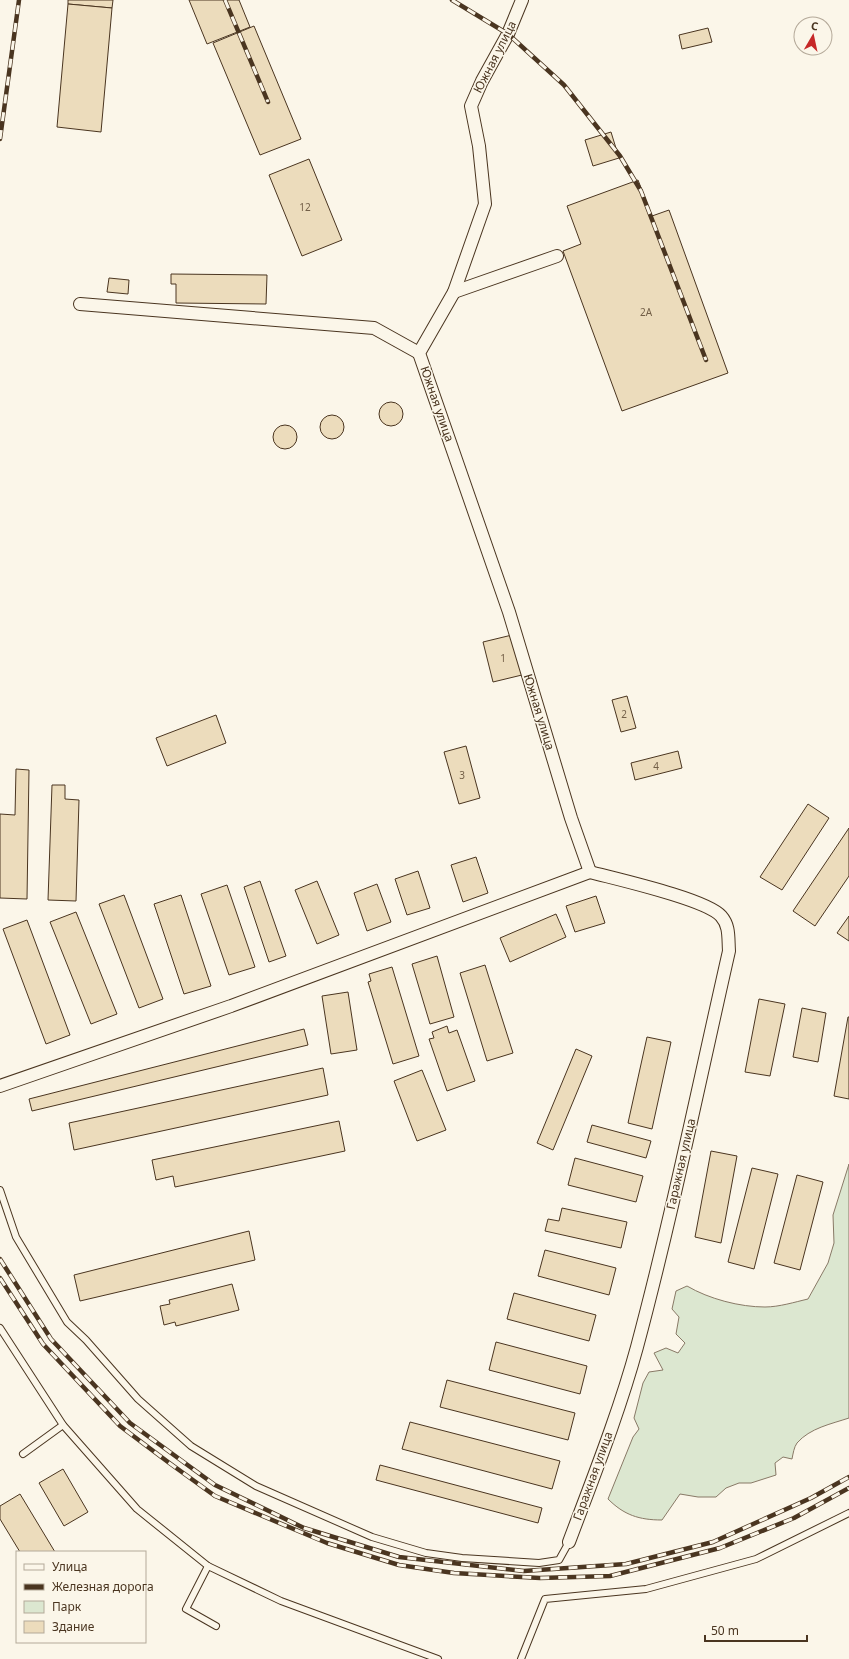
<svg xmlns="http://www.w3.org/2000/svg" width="849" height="1659" viewBox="0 0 849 1659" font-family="'Noto Sans',sans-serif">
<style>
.green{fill:#dce7d0;stroke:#887966}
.building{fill:#ecdcbc;stroke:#4a3520}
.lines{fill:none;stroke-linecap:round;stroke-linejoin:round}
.service-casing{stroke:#4a3520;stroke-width:8}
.minor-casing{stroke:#4a3520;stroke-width:14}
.service{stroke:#fbf6e9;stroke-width:6}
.minor{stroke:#fbf6e9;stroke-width:12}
.rail-casing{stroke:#4a3520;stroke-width:4.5}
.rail{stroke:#fbf6e9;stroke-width:3;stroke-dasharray:9;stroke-linecap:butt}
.labels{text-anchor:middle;stroke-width:3;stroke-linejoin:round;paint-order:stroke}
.number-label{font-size:10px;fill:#725f47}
.street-label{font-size:12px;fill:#4a3520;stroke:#fbf6e9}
</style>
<rect width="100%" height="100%" fill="#fbf6e9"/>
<path class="green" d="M849 1164V1418C831 1424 810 1428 797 1443 794 1447 793 1454 792 1459L783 1457 775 1463 776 1475 751 1483H739L726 1488 716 1497H698L680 1494 662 1520C639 1520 624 1515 608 1499L633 1437 639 1429 634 1418 643 1383 649 1372 663 1370 654 1353 666 1348 678 1353 685 1343 676 1334 679 1317 672 1309 676 1291 687 1286C709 1299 740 1307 765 1307 779 1307 795 1302 808 1299L828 1263 834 1243 833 1215Z"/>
<g class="building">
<polygon points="68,0 113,0 112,8 68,4"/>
<polygon points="189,0 239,0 250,27 207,44"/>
<polygon points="68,4 112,8 101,132 57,127"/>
<polygon points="254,26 301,139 260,155 213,43"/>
<polygon points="708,28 712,42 682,49 679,35"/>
<polygon points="611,132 619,158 593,166 585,140"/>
<polygon points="309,159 342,240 302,256 269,175"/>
<polygon points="638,180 652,216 669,210 728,373 622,411 563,251 581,244 567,206"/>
<polygon points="171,274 267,275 266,304 176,303 176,284 171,284"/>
<polygon points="109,278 129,280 128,294 107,292"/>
<circle cx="391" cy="414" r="12"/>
<circle cx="332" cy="427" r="12"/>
<circle cx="285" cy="437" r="12"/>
<polygon points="512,635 522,675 493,682 483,642"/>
<polygon points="627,696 636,728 621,732 612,700"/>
<polygon points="216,715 226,743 167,766 156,738"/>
<polygon points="466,746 480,798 459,804 444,752"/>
<polygon points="678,751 682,768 635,780 631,763"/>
<polygon points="16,769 29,770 27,899 0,898 0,814 15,815"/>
<polygon points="52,785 65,785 65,799 79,800 76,901 48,900"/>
<polygon points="808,804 829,818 782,890 760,877"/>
<polygon points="849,828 849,876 815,926 793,911"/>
<polygon points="476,857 488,893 463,902 451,865"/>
<polygon points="418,871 430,908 407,915 395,879"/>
<polygon points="260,881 286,956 269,962 244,887"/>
<polygon points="317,881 339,935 317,944 295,890"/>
<polygon points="377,884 391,922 367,931 354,893"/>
<polygon points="227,885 255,967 229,975 201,894"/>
<polygon points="124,895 163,999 139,1008 99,904"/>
<polygon points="181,895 211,986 184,994 154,904"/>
<polygon points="596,896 605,923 575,932 566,906"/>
<polygon points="76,912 117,1014 91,1024 50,922"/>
<polygon points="556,914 566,937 510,962 500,938"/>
<polygon points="849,916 849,941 837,933"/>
<polygon points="27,920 70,1035 46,1044 3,929"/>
<polygon points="437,956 454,1017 430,1024 412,964"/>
<polygon points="485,965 513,1053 487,1061 460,973"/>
<polygon points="392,967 419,1056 393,1064 368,982 371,981 369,974"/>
<polygon points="348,992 357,1050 331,1054 322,996"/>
<polygon points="759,999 785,1004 770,1076 745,1072"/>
<polygon points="802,1008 826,1013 818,1062 793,1057"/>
<polygon points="848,1017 849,1017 849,1099 834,1096"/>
<polygon points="447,1026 449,1033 457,1030 475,1081 447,1091 429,1039 434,1038 432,1032"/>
<polygon points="304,1029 308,1045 32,1111 29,1099"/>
<polygon points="647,1037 671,1042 652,1129 628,1123"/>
<polygon points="576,1049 592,1056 553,1150 537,1143"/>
<polygon points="323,1068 328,1095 74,1150 69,1123"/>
<polygon points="422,1070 446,1130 417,1141 394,1081"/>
<polygon points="339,1121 345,1151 175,1187 173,1176 156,1180 152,1160"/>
<polygon points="592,1125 651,1141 646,1158 587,1142"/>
<polygon points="711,1151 737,1156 721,1243 695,1237"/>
<polygon points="575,1158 643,1176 636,1202 568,1185"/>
<polygon points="752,1168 778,1174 754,1269 728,1262"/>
<polygon points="797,1175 823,1182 800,1270 774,1263"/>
<polygon points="562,1208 627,1222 621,1248 545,1231 548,1219 559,1221"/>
<polygon points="249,1231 255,1260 80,1301 74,1275"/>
<polygon points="545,1250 616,1268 609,1295 538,1276"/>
<polygon points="232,1284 239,1310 176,1326 175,1322 164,1325 160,1306 170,1304 169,1300"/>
<polygon points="514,1293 596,1315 589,1341 507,1319"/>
<polygon points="496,1342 587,1366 580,1394 489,1370"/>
<polygon points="447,1380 575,1413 568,1440 440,1407"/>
<polygon points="410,1422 560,1461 552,1489 402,1449"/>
<polygon points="380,1465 542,1508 538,1523 376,1480"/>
<polygon points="63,1469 88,1512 64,1526 39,1483"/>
<polygon points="20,1494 55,1552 20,1552 0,1519 0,1506"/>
</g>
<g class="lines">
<g class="service-casing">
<g id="service">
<polyline points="0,1190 16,1237 67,1322 86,1340 138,1399 191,1446 256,1486 372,1537 426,1553 462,1558 539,1563 559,1560 569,1542"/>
<polyline points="0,1328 63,1425 137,1509 208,1566 281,1601 438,1659"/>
<polyline points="23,1454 63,1425"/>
<polyline points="208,1566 186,1609 216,1626"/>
<polyline points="521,1659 545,1599 646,1589 756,1559 849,1513"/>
</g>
</g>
<g class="minor-casing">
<g id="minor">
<polyline points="522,0 508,34 482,81 471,106 479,146 485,204 454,292 419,353 509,612 571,818 590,872"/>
<polyline points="454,292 557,256"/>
<polyline points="80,304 374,328 419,353"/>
<polyline points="0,1086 231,1006 590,872"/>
<path d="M569 1542C593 1478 619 1413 637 1347 672 1216 699 1083 729 951 728 938 730 926 721 916 706 899 616 879 590 872"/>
</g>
</g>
<use href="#service" class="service"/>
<use href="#minor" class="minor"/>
<g class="rail-casing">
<g id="rail">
<polyline points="225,0 268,102"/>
<polyline points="452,0 508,34 564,85 620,156 641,191 706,360"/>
<polyline points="0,139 19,0"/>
<polyline points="0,1259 51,1339 130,1423 215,1485 304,1528 399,1557 524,1571 626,1564 713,1542 811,1498 849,1477"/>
<polyline points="0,1278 43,1344 120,1426 168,1462 215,1496 327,1543 399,1565 454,1573 540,1578 610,1576 720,1548 794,1518 849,1488"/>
</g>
</g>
<use href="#rail" class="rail"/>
</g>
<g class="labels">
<g class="number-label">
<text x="305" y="211">12</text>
<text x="646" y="316">2А</text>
<text x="503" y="662">1</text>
<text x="624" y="718">2</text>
<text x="656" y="770">4</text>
<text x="462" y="779">3</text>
</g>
<g class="street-label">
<text transform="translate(495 57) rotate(-63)" y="4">Южная улица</text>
<text transform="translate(437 404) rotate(71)" y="4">Южная улица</text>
<text transform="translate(539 712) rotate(73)" y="4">Южная улица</text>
<text transform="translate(681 1164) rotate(-77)" y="4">Гаражная улица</text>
<text transform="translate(593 1476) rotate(-70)" y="4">Гаражная улица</text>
</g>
</g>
<rect x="16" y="1551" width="130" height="92" fill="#fbf6e9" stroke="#b4a999"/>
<rect x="24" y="1564" width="20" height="6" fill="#fbf6e9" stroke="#b4a999"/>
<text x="52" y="1571" font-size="12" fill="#4a3520">Улица</text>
<rect x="24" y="1584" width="20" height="6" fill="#4a3520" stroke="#b4a999"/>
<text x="52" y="1591" font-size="12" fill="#4a3520">Железная дорога</text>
<rect x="24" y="1601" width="20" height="12" fill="#dce7d0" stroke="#b4a999"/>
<text x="52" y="1611" font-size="12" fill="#4a3520">Парк</text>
<rect x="24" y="1621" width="20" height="12" fill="#ecdcbc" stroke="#b4a999"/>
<text x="52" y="1631" font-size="12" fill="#4a3520">Здание</text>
<g transform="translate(813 36) rotate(9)"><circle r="19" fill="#fbf6e9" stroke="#b4a999"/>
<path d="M0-3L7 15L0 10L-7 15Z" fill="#c62828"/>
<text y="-6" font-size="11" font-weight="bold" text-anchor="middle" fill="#4a3520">С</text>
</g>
<path d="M705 1635v6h102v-6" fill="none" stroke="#4a3520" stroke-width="2"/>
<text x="711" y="1635" font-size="12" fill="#4a3520" stroke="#fbf6e9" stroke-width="3" paint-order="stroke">50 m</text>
</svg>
